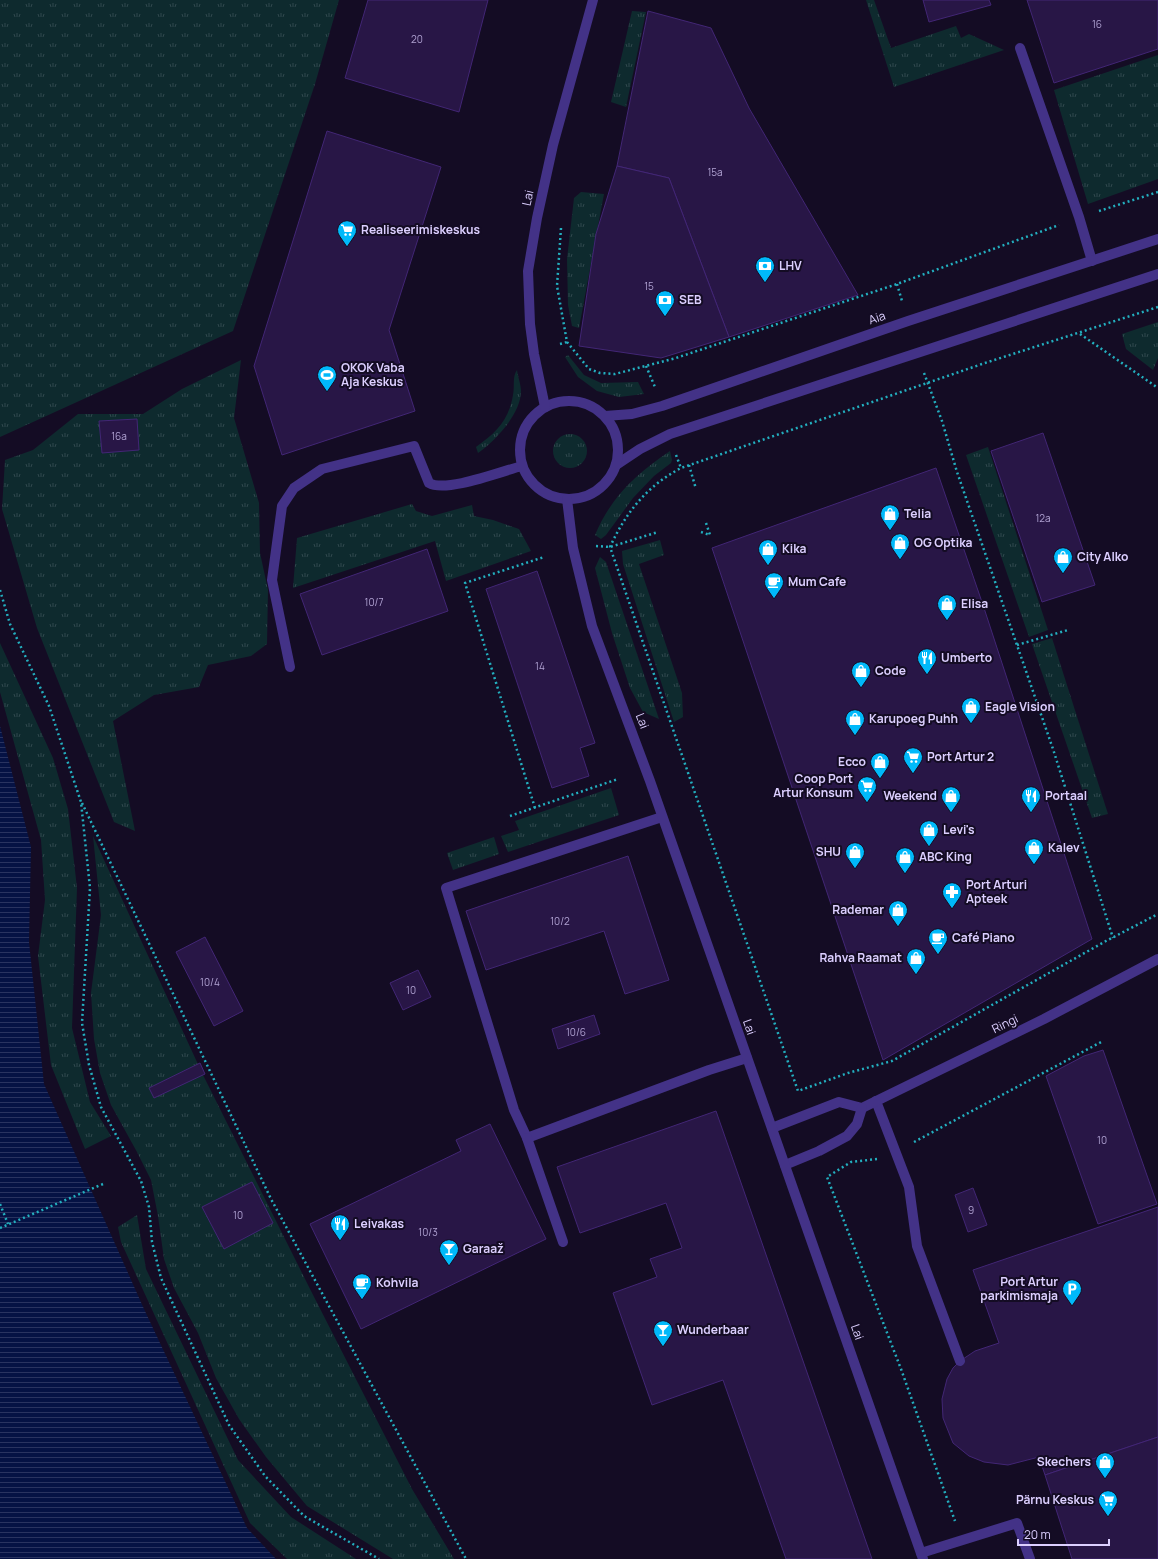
<svg xmlns="http://www.w3.org/2000/svg" width="1158" height="1559" viewBox="0 0 1158 1559" font-family="Manrope,sans-serif">
<style>
.grass{fill:url(#grass-tufts)}
.water{fill:url(#water-rules)}
.building{fill:#281646;stroke:#422675}
.lines{fill:none;stroke-linecap:round;stroke-linejoin:round}
.path{stroke:#23afbf;stroke-width:2.5;stroke-dasharray:2 3;stroke-linecap:butt}
.service{stroke:#433287;stroke-width:10}
.minor{stroke:#433287;stroke-width:10}
.tertiary{stroke:#433287;stroke-width:10}
.labels{text-anchor:middle;stroke-width:4;stroke-linejoin:round;paint-order:stroke}
.number-label{font-size:10px;fill:#afa1d1}
.street-label{font-size:12px;fill:#dccfff;stroke:#140c24}
.poi-label{font-size:12px;font-weight:bold;fill:#dccfff;stroke:#140c24;text-anchor:start}
</style>
<defs>
<pattern id="grass-tufts" width="24" height="20" patternUnits="userSpaceOnUse"><rect width="24" height="20" fill="#0e2a2e"/><path d="M3 7l-1-3M5 7V3M7 7l1-3M15 17l-1-3M17 17v-4M19 17l1-3" fill="none" stroke="#30484d"/></pattern>
<pattern id="water-rules" width="6" height="5" patternUnits="userSpaceOnUse"><rect width="6" height="5" fill="#051244"/><path d="M0 2.5h6" fill="none" stroke="#293360"/></pattern>
</defs>
<rect width="100%" height="100%" fill="#140c24"/>
<g class="grass">
<polygon points="0,0 339,0 315,84 233,331 0,437"/>
<polygon points="866,0 874,0 891,48 956,26 961,38 969,34 1004,50 894,87"/>
<polygon points="632,11 646,12 626,107 611,102"/>
<polygon points="1158,55 1158,179 1088,204 1054,90"/>
<polygon points="581,192 604,194 579,328 572,326 568,305 567,259 574,198"/>
<polygon points="1158,322 1158,358 1153,370 1126,349 1122,334"/>
<polygon points="568,355 584,375 601,383 638,382 644,394 619,397 597,391 578,377 565,357"/>
<polygon points="241,360 234,418 259,503 260,553 268,590 267,644 251,656 208,665 199,687 154,695 113,721 135,831 114,822 37,628 2,509 5,460 33,450 78,414 143,414 182,389"/>
<path d="M517 370C518 377 521 385 521 391 521 414 495 441 478 453L476 447C496 433 509 420 513 395 515 386 512 377 517 370Z"/>
<circle cx="570" cy="451" r="17"/>
<polygon points="988,447 1048,630 1029,637 966,455"/>
<path d="M670 451 672 460 671 463 654 476 633 498 606 535 601 539 595 535C611 497 636 474 670 451Z"/>
<polygon points="412,504 416,511 432,516 472,505 474,516 493,520 519,529 531,551 446,581 435,541 293,588 297,538"/>
<polygon points="660,540 664,555 639,564 682,693 683,717 674,722 623,564 622,551"/>
<polygon points="600,557 606,562 659,719 643,712 630,688 612,633 595,568"/>
<polygon points="1052,638 1108,814 1092,818 1032,644"/>
<polygon points="0,643 53,758 68,809 77,888 72,1028 90,1102 111,1136 85,1149 51,1065 38,956 45,900 41,840 0,692"/>
<polygon points="611,788 619,815 508,852 501,836 519,830 515,821"/>
<polygon points="93,836 202,1073 311,1291 412,1489 454,1559 393,1559 307,1506 266,1457 239,1419 216,1378 198,1333 174,1288 164,1259 158,1216 151,1180 137,1152 111,1105 100,1073 94,1039 91,993 101,915"/>
<polygon points="494,837 499,854 453,870 447,853"/>
<polygon points="137,1215 146,1269 238,1460 291,1517 356,1559 287,1559 250,1523 121,1242 118,1227"/>
</g>
<polygon class="water" points="0,726 31,847 29,942 44,1084 144,1309 247,1528 276,1559 0,1559"/>
<g class="building">
<polygon points="368,0 488,0 459,112 345,78"/>
<polygon points="923,0 989,0 991,5 929,22"/>
<polygon points="1027,0 1158,0 1158,49 1054,83"/>
<polygon points="648,11 711,28 749,108 858,295 729,337 669,178 617,166"/>
<polygon points="327,131 441,167 389,330 415,411 282,455 254,366"/>
<polygon points="617,166 669,178 729,337 661,358 579,346 596,234"/>
<polygon points="137,419 139,450 102,453 99,421"/>
<polygon points="1043,433 1095,585 1042,602 991,451"/>
<polygon points="936,468 984,608 1092,939 883,1060 712,548"/>
<polygon points="427,549 448,611 322,655 300,594"/>
<polygon points="537,571 595,743 580,748 589,776 552,788 486,589"/>
<polygon points="628,856 669,980 625,994 604,931 486,970 466,911"/>
<polygon points="205,937 243,1011 214,1026 176,952"/>
<polygon points="418,970 431,997 403,1010 390,983"/>
<polygon points="594,1015 600,1034 558,1049 552,1029"/>
<polygon points="1103,1050 1157,1204 1098,1224 1046,1076 1084,1056"/>
<polygon points="200,1063 205,1074 154,1098 149,1088"/>
<polygon points="716,1111 872,1559 786,1559 723,1380 652,1405 613,1293 657,1277 650,1259 682,1248 666,1203 580,1233 557,1167"/>
<polygon points="490,1124 546,1239 361,1329 310,1224 461,1151 456,1140"/>
<polygon points="252,1182 273,1223 224,1249 202,1207"/>
<polygon points="973,1188 987,1225 968,1232 955,1195"/>
<polygon points="1158,1207 1158,1437 1045,1475 1039,1457 1008,1465 984,1462 969,1456 953,1443 943,1418 942,1399 947,1379 953,1368 960,1361 975,1351 999,1343 973,1270"/>
<polygon points="1158,1437 1158,1559 1072,1559 1045,1475"/>
</g>
<g class="lines">
<g class="path">
<polyline points="1099,211 1158,192"/>
<polyline points="561,228 557,286 567,342 589,369 600,373 615,374 676,358 897,284 1059,225"/>
<polyline points="897,284 902,301"/>
<path d="M1158 307 985 363 681 468C647 486 626 512 610 547L798 1091 848 1073 892 1061 1106 941 1158 914"/>
<polyline points="1080,334 1158,388"/>
<polyline points="560,344 567,342"/>
<polyline points="646,366 655,387"/>
<polyline points="924,373 942,421 957,472 1053,749 1113,938"/>
<polyline points="676,455 681,468"/>
<polyline points="689,465 696,489"/>
<polyline points="706,523 710,535"/>
<polyline points="701,532 710,535"/>
<polyline points="596,546 610,547 658,532"/>
<polyline points="0,590 10,624 49,706 81,802 90,888 82,1023 89,1065 101,1107 141,1181 149,1207 152,1242 161,1278 229,1425 265,1476 304,1516 379,1559"/>
<polyline points="1017,645 1068,630"/>
<polyline points="82,803 271,1199 466,1559"/>
<polyline points="535,808 465,583 544,557"/>
<polyline points="510,816 618,779"/>
<polyline points="914,1142 1103,1041"/>
<polyline points="877,1159 851,1162 827,1177 901,1369 955,1521"/>
<polyline points="0,1204 8,1224"/>
<polyline points="0,1228 103,1184"/>
</g>
<g class="service">
<polyline points="1020,48 1079,217 1092,261"/>
<path d="M290 667 272 580 282 506 294 488 322 469 414 446 429 483C446 493 502 471 522 466"/>
<polyline points="662,817 446,888 514,1110 527,1138 709,1070 747,1058"/>
<polyline points="876,1101 909,1187 917,1246 960,1361"/>
<polyline points="527,1138 563,1242"/>
<polyline points="921,1553 1017,1523 1030,1559"/>
</g>
<g class="minor">
<polyline points="605,416 632,414 662,406 908,321 1158,239"/>
<polyline points="616,465 640,449 670,434 1158,274"/>
<polyline points="772,1128 839,1102 862,1108 1044,1019 1158,959"/>
<polyline points="785,1165 819,1151 847,1136 857,1124 862,1108"/>
</g>
<g class="tertiary">
<circle cx="569" cy="450" r="49"/>
<polyline points="545,407 534,354 530,324 528,271 537,218 553,145 593,0"/>
<polyline points="567,499 573,548 592,626 650,781 923,1559"/>
</g>
</g>
<defs>
<g id="supermarket-pin" transform="scale(1)"><path d="M0 17L-7.5 6A9.5 9.5 0 1 1 7.5 6Z" fill="#00b9fa" stroke="#140c24"/><path d="M-6-5.5h2.5l.6 2H6L4.5 2H-2.5L-4.4-4H-6ZM-1.5 3.2a1.3 1.3 0 1 0 .1 0ZM3 3.2a1.3 1.3 0 1 0 .1 0Z" fill="#fff"/></g>
<g id="bank-pin" transform="scale(1)"><path d="M0 17L-7.5 6A9.5 9.5 0 1 1 7.5 6Z" fill="#00b9fa" stroke="#140c24"/><path d="M-6-4H6V4H-6ZM0-2.3a2.3 2.3 0 1 0 0 4.6a2.3 2.3 0 1 0 0-4.6Z" fill="#fff"/></g>
<g id="stadium-pin" transform="scale(1)"><path d="M0 17L-7.5 6A9.5 9.5 0 1 1 7.5 6Z" fill="#00b9fa" stroke="#140c24"/><path d="M0-5a6.5 5 0 1 0 0 10a6.5 5 0 1 0 0-10ZM-3.5-1.8h7v3.6h-7Z" fill="#fff"/></g>
<g id="shop-pin" transform="scale(1)"><path d="M0 17L-7.5 6A9.5 9.5 0 1 1 7.5 6Z" fill="#00b9fa" stroke="#140c24"/><path d="M-5-2.5h2.3a2.7 3.5 0 0 1 5.4 0H5L5.5 6h-11ZM-1.5-2.5h3a1.5 2.3 0 0 0-3 0Z" fill="#fff"/></g>
<g id="cafe-pin" transform="scale(1)"><path d="M0 17L-7.5 6A9.5 9.5 0 1 1 7.5 6Z" fill="#00b9fa" stroke="#140c24"/><path d="M-5.5-4.5H6V0H3Q3 3.5 0 3.5H-2.5Q-5.5 3.5-5.5 0ZM3-3.2v2h1.7v-2ZM-6 4.5H4V6H-6Z" fill="#fff"/></g>
<g id="restaurant-pin" transform="scale(1)"><path d="M0 17L-7.5 6A9.5 9.5 0 1 1 7.5 6Z" fill="#00b9fa" stroke="#140c24"/><path d="M-5-6h1v4h1v-4h1v4h1v-4h1v5L-1.5 .5V6h-2V.5L-5-1ZM5-6V6H3V1.5H1.5Q1.5-4 5-6Z" fill="#fff"/></g>
<g id="pharmacy-pin" transform="scale(1)"><path d="M0 17L-7.5 6A9.5 9.5 0 1 1 7.5 6Z" fill="#00b9fa" stroke="#140c24"/><path d="M-2-6h4v4h4v4h-4v4h-4v-4h-4v-4h4Z" fill="#fff"/></g>
<g id="bar-pin" transform="scale(1)"><path d="M0 17L-7.5 6A9.5 9.5 0 1 1 7.5 6Z" fill="#00b9fa" stroke="#140c24"/><path d="M-6-5H6L.8 .8V4.5H3.5V6h-7V4.5H-.8V.8Z" fill="#fff"/></g>
<g id="parking-pin" transform="scale(1)"><path d="M0 17L-7.5 6A9.5 9.5 0 1 1 7.5 6Z" fill="#00b9fa" stroke="#140c24"/><path d="M-3.5-5.5H1a3.5 3.5 0 0 1 0 7H-1V5.5H-3.5ZM-1-3.4V-.6H.8a1.4 1.4 0 0 0 0-2.8Z" fill="#fff"/></g>
</defs>
<g fill-rule="evenodd">
<use href="#supermarket-pin" x="347" y="230"/>
<use href="#bank-pin" x="765" y="266"/>
<use href="#bank-pin" x="665" y="300"/>
<use href="#stadium-pin" x="327" y="375"/>
<use href="#shop-pin" x="890" y="514"/>
<use href="#shop-pin" x="900" y="543"/>
<use href="#shop-pin" x="768" y="549"/>
<use href="#shop-pin" x="1063" y="557"/>
<use href="#cafe-pin" x="774" y="582"/>
<use href="#shop-pin" x="947" y="604"/>
<use href="#restaurant-pin" x="927" y="658"/>
<use href="#shop-pin" x="861" y="671"/>
<use href="#shop-pin" x="971" y="707"/>
<use href="#shop-pin" x="855" y="719"/>
<use href="#supermarket-pin" x="913" y="757"/>
<use href="#shop-pin" x="880" y="762"/>
<use href="#supermarket-pin" x="867" y="786"/>
<use href="#shop-pin" x="951" y="796"/>
<use href="#restaurant-pin" x="1031" y="796"/>
<use href="#shop-pin" x="929" y="830"/>
<use href="#shop-pin" x="1034" y="848"/>
<use href="#shop-pin" x="855" y="852"/>
<use href="#shop-pin" x="905" y="857"/>
<use href="#pharmacy-pin" x="952" y="892"/>
<use href="#shop-pin" x="898" y="910"/>
<use href="#cafe-pin" x="938" y="938"/>
<use href="#shop-pin" x="916" y="958"/>
<use href="#restaurant-pin" x="340" y="1224"/>
<use href="#bar-pin" x="449" y="1249"/>
<use href="#cafe-pin" x="362" y="1283"/>
<use href="#parking-pin" x="1072" y="1289"/>
<use href="#bar-pin" x="663" y="1330"/>
<use href="#shop-pin" x="1105" y="1462"/>
<use href="#supermarket-pin" x="1108" y="1500"/>
</g>
<g class="labels">
<g class="number-label">
<text x="1097" y="28">16</text>
<text x="417" y="43">20</text>
<text x="715" y="176">15a</text>
<text x="649" y="290">15</text>
<text x="119" y="440">16a</text>
<text x="1043" y="522">12a</text>
<text x="374" y="606">10/7</text>
<text x="540" y="670">14</text>
<text x="560" y="925">10/2</text>
<text x="210" y="986">10/4</text>
<text x="411" y="994">10</text>
<text x="576" y="1036">10/6</text>
<text x="1102" y="1144">10</text>
<text x="971" y="1214">9</text>
<text x="238" y="1219">10</text>
<text x="428" y="1236">10/3</text>
</g>
<g class="street-label">
<text transform="translate(528 198) rotate(-77)" y="4">Lai</text>
<text transform="translate(877 318) rotate(-19)" y="4">Aia</text>
<text transform="translate(642 721) rotate(69)" y="4">Lai</text>
<text transform="translate(1005 1024) rotate(-26)" y="4">Ringi</text>
<text transform="translate(749 1027) rotate(71)" y="4">Lai</text>
<text transform="translate(857 1332) rotate(71)" y="4">Lai</text>
</g>
<g class="poi-label">
<text x="361" y="234">Realiseerimiskeskus</text>
<text x="779" y="270">LHV</text>
<text x="679" y="304">SEB</text>
<text x="341" y="372">OKOK Vaba<tspan x="341" dy="14">Aja Keskus</tspan></text>
<text x="904" y="518">Telia</text>
<text x="914" y="547">OG Optika</text>
<text x="782" y="553">Kika</text>
<text x="1077" y="561">City Alko</text>
<text x="788" y="586">Mum Cafe</text>
<text x="961" y="608">Elisa</text>
<text x="941" y="662">Umberto</text>
<text x="875" y="675">Code</text>
<text x="985" y="711">Eagle Vision</text>
<text x="869" y="723">Karupoeg Puhh</text>
<text x="927" y="761">Port Artur 2</text>
<text x="866" y="766" text-anchor="end">Ecco</text>
<text x="853" y="783" text-anchor="end">Coop Port<tspan x="853" dy="14">Artur Konsum</tspan></text>
<text x="937" y="800" text-anchor="end">Weekend</text>
<text x="1045" y="800">Portaal</text>
<text x="943" y="834">Levi's</text>
<text x="1048" y="852">Kalev</text>
<text x="841" y="856" text-anchor="end">SHU</text>
<text x="919" y="861">ABC King</text>
<text x="966" y="889">Port Arturi<tspan x="966" dy="14">Apteek</tspan></text>
<text x="884" y="914" text-anchor="end">Rademar</text>
<text x="952" y="942">Café Piano</text>
<text x="902" y="962" text-anchor="end">Rahva Raamat</text>
<text x="354" y="1228">Leivakas</text>
<text x="463" y="1253">Garaaž</text>
<text x="1058" y="1286" text-anchor="end">Port Artur<tspan x="1058" dy="14">parkimismaja</tspan></text>
<text x="376" y="1287">Kohvila</text>
<text x="677" y="1334">Wunderbaar</text>
<text x="1091" y="1466" text-anchor="end">Skechers</text>
<text x="1094" y="1504" text-anchor="end">Pärnu Keskus</text>
</g>
</g>
<path d="M1018 1539v6h91v-6" fill="none" stroke="#dccfff" stroke-width="2"/>
<text x="1024" y="1539" font-size="12" fill="#dccfff" stroke="#140c24" stroke-width="3" paint-order="stroke">20 m</text>
</svg>
